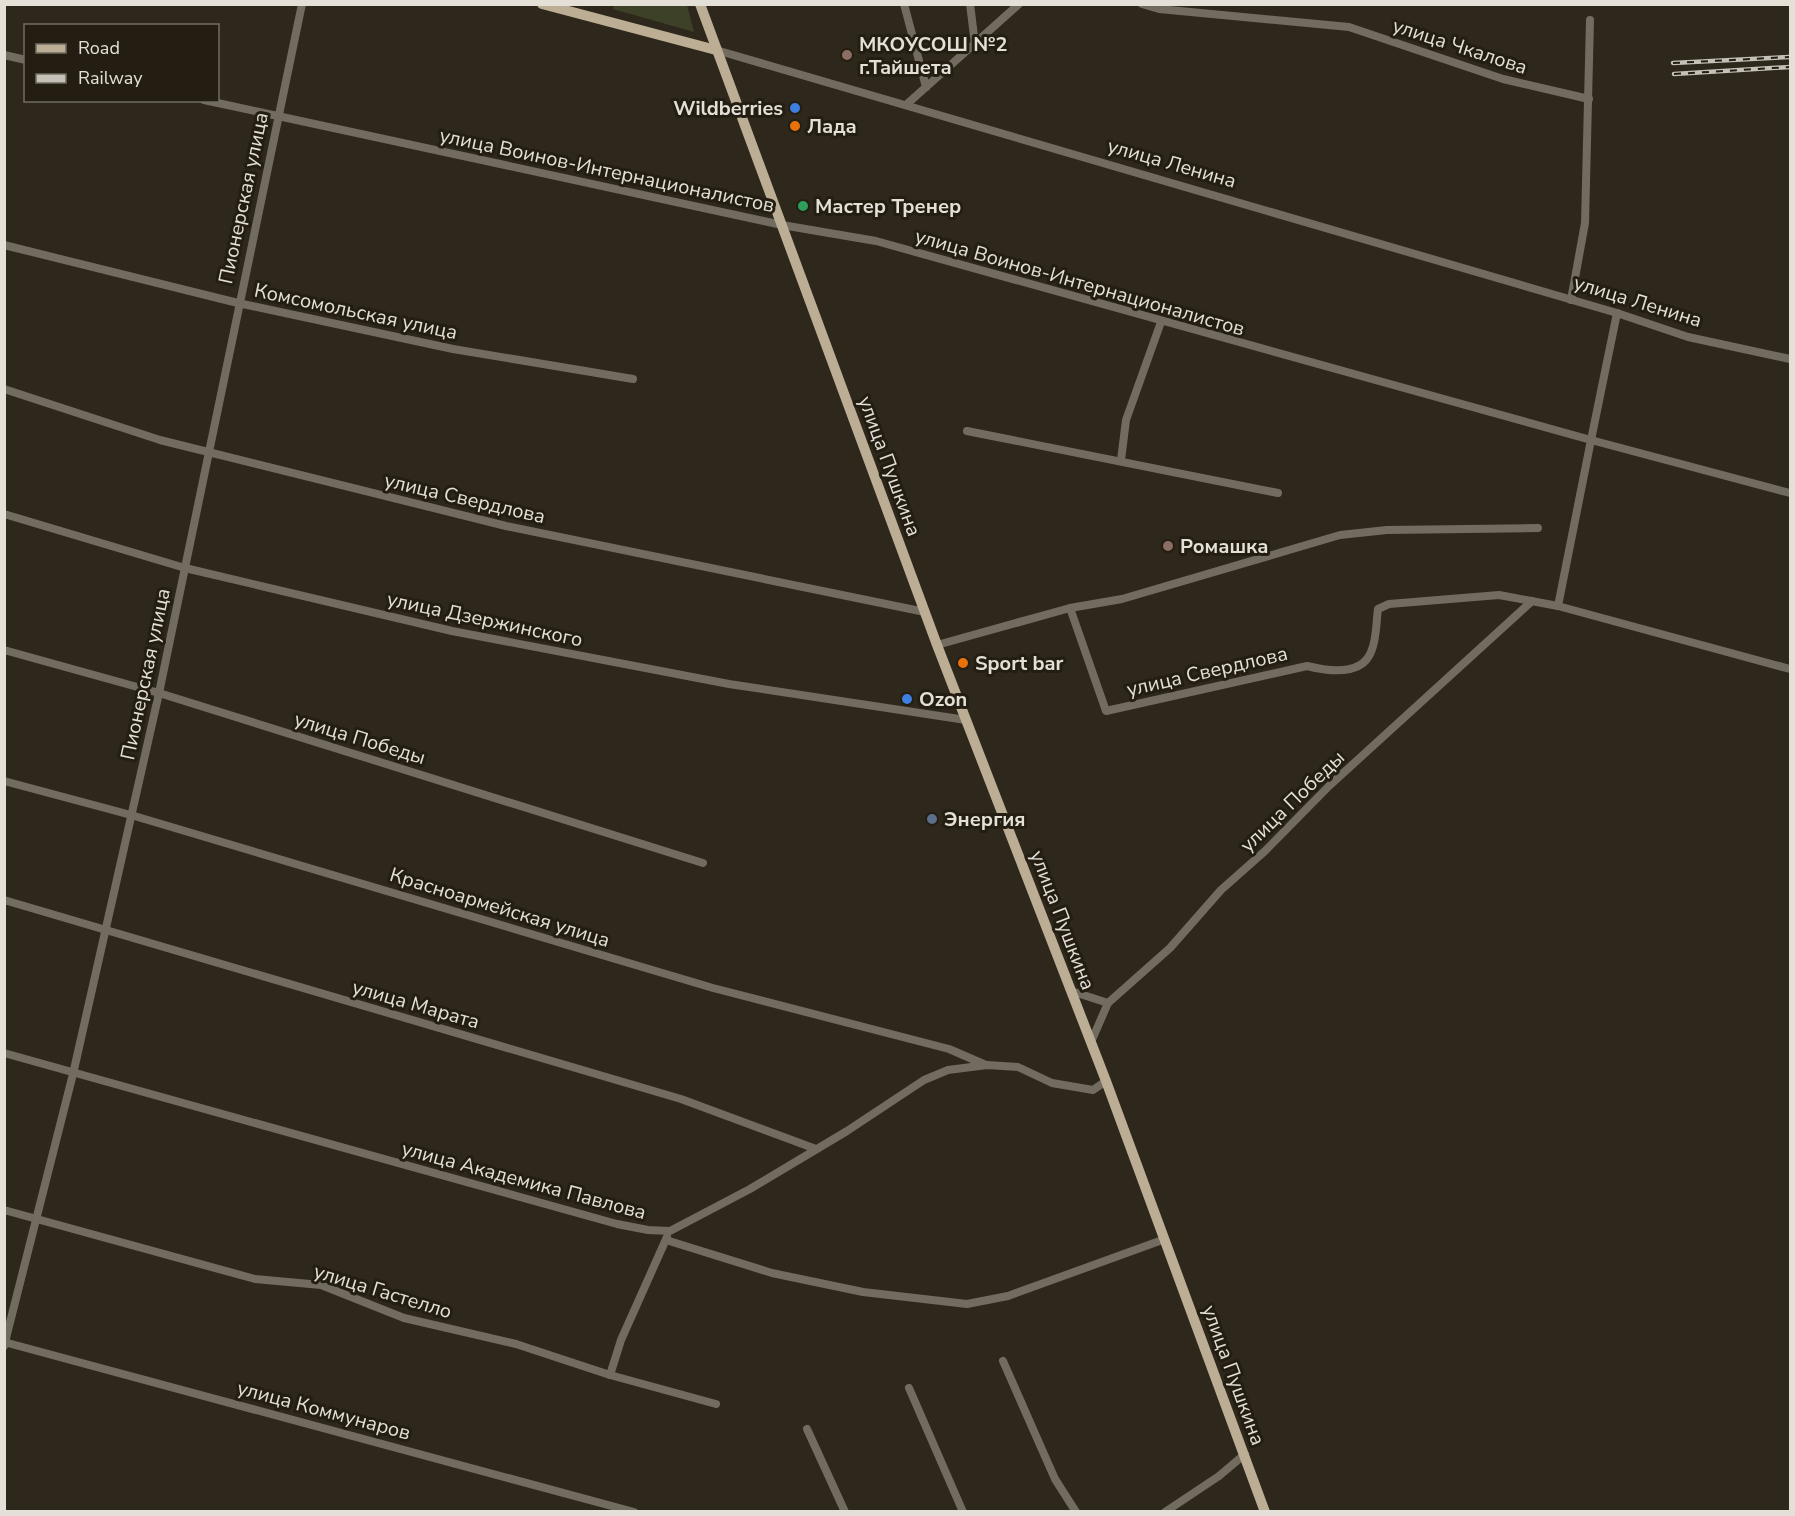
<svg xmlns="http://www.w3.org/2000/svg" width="1795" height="1516" viewBox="0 0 1795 1516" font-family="'Nunito Sans',sans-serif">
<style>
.green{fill:#3c4127}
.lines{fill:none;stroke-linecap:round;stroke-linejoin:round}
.minor{stroke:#726b5f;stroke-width:8}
.major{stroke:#bcad95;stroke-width:10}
.rail-casing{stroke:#c5c1b8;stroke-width:4.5}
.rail{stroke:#241e12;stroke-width:2;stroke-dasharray:7;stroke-linecap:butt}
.education-dot{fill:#8d6e63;stroke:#241e12;stroke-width:2}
.shop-dot{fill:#3f7fe0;stroke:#241e12;stroke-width:2}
.food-dot{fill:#e8710a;stroke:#241e12;stroke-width:2}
.leisure-dot{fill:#2e9e5b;stroke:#241e12;stroke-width:2}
.service-dot{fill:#5c6f8a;stroke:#241e12;stroke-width:2}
.labels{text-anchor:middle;stroke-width:6;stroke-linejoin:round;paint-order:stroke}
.poi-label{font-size:20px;font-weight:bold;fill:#e4e0d8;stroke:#241e12;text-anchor:start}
.street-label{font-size:20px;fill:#e4e0d8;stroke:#241e12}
</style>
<rect width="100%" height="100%" fill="#2e271b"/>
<polygon class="green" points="614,5 687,5 694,32 613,9"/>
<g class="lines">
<g class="minor">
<polyline points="904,4 926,87"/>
<polyline points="970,4 975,44"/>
<polyline points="1142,4 1159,9 1349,27 1503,79 1589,99"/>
<polyline points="716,50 1617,313 1688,337 1790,359"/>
<polyline points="4,55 26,60"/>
<polyline points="204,100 782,225 876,241 1591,440 1617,313"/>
<polyline points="907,104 1019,4"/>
<polyline points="4,245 238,303 453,349 633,379"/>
<polyline points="1571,300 1585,223 1590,20"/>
<polyline points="4,389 160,440 506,526 925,612"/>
<polyline points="967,431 1278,493"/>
<polyline points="1121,460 1126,420 1161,322"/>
<polyline points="1790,493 1591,440 1558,606 1790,669"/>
<polyline points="4,514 185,568 452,631 729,684 966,720"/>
<path d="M1070 608 1106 711 1307 666C1327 671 1361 677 1371 652 1377 639 1376 622 1378 609L1389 604 1499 595 1558 606"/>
<polyline points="937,645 1070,608 1122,599 1340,535 1387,530 1538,528"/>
<polyline points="4,650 159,693 703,863"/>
<polyline points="4,781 131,815 713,988 949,1049 986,1065"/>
<polyline points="4,900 681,1099 816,1149"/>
<polyline points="1071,991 1108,1003 1170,948 1221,890 1265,851 1329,786 1532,601"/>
<polyline points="1091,1042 1108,1003"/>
<polyline points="4,1053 617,1224 648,1230 670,1231 750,1189 847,1131 924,1080 948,1070 987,1065 1018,1067 1052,1083 1093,1090 1106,1081"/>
<polyline points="4,1210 255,1279 321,1285 404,1318 516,1344 610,1375 716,1404"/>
<polyline points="666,1240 772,1273 863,1292 967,1304 1008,1296 1165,1239"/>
<polyline points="4,1342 634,1512"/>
<polyline points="4,1346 73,1074 159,693 302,4"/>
<polyline points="1003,1361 1055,1479 1076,1512"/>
<polyline points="610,1375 621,1340 667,1237"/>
<polyline points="909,1388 963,1512"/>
<polyline points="807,1429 845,1512"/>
<polyline points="1165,1512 1219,1476 1245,1454"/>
</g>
<g class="major">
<polyline points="542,4 716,50"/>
<polyline points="700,4 937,645 1106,1081 1265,1512"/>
</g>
<g class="rail-casing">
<g id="rail">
<polyline points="1673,63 1790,57"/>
<polyline points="1674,74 1790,67"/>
</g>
</g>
<use href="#rail" class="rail"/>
</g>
<g class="education-dot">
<circle cx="847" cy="55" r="6"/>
<circle cx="1168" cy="546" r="6"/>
</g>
<g class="shop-dot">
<circle cx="795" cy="108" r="6"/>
<circle cx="907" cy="699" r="6"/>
</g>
<g class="food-dot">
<circle cx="795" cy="126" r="6"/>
<circle cx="963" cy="663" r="6"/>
</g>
<circle class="leisure-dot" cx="803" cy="206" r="6"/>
<circle class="service-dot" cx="932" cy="819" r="6"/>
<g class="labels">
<g class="poi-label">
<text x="859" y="51">МКОУСОШ №2<tspan x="859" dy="23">г.Тайшета</tspan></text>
<text x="783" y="115" text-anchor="end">Wildberries</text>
<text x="807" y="133">Лада</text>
<text x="815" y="213">Мастер Тренер</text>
<text x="1180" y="553">Ромашка</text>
<text x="975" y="670">Sport bar</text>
<text x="919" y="706">Ozon</text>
<text x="944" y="826">Энергия</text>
</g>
<g class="street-label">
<text transform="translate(1460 46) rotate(18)" y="7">улица Чкалова</text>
<text transform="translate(1172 163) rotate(16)" y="7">улица Ленина</text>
<text transform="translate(607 170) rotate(12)" y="7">улица Воинов-Интернационалистов</text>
<text transform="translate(243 198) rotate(-78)" y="7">Пионерская улица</text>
<text transform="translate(1080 282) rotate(16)" y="7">улица Воинов-Интернационалистов</text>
<text transform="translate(1638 301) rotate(17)" y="7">улица Ленина</text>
<text transform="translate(356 311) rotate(12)" y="7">Комсомольская улица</text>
<text transform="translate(890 466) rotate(70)" y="7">улица Пушкина</text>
<text transform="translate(465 498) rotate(13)" y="7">улица Свердлова</text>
<text transform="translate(485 619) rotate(12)" y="7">улица Дзержинского</text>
<text transform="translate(1207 671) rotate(-13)" y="7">улица Свердлова</text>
<text transform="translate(145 674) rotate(-78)" y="7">Пионерская улица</text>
<text transform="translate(360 738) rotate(17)" y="7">улица Победы</text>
<text transform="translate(1292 801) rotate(-44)" y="7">улица Победы</text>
<text transform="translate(500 907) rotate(17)" y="7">Красноармейская улица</text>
<text transform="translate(1063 920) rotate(69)" y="7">улица Пушкина</text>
<text transform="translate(416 1004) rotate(16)" y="7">улица Марата</text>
<text transform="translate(524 1180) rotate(15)" y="7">улица Академика Павлова</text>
<text transform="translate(383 1291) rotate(17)" y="7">улица Гастелло</text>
<text transform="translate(1234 1375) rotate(70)" y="7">улица Пушкина</text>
<text transform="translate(324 1410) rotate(15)" y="7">улица Коммунаров</text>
</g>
</g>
<rect width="1795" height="1516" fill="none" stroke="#e4e0d8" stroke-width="12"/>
<rect x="24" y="24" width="195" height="78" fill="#241e12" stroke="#716c61" stroke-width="1.5"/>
<rect x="36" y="44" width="30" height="9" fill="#bcad95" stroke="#716c61" stroke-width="1.5"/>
<text x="78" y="54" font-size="18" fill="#e4e0d8">Road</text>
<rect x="36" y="74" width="30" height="9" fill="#c5c1b8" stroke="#716c61" stroke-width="1.5"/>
<text x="78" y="84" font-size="18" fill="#e4e0d8">Railway</text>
</svg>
